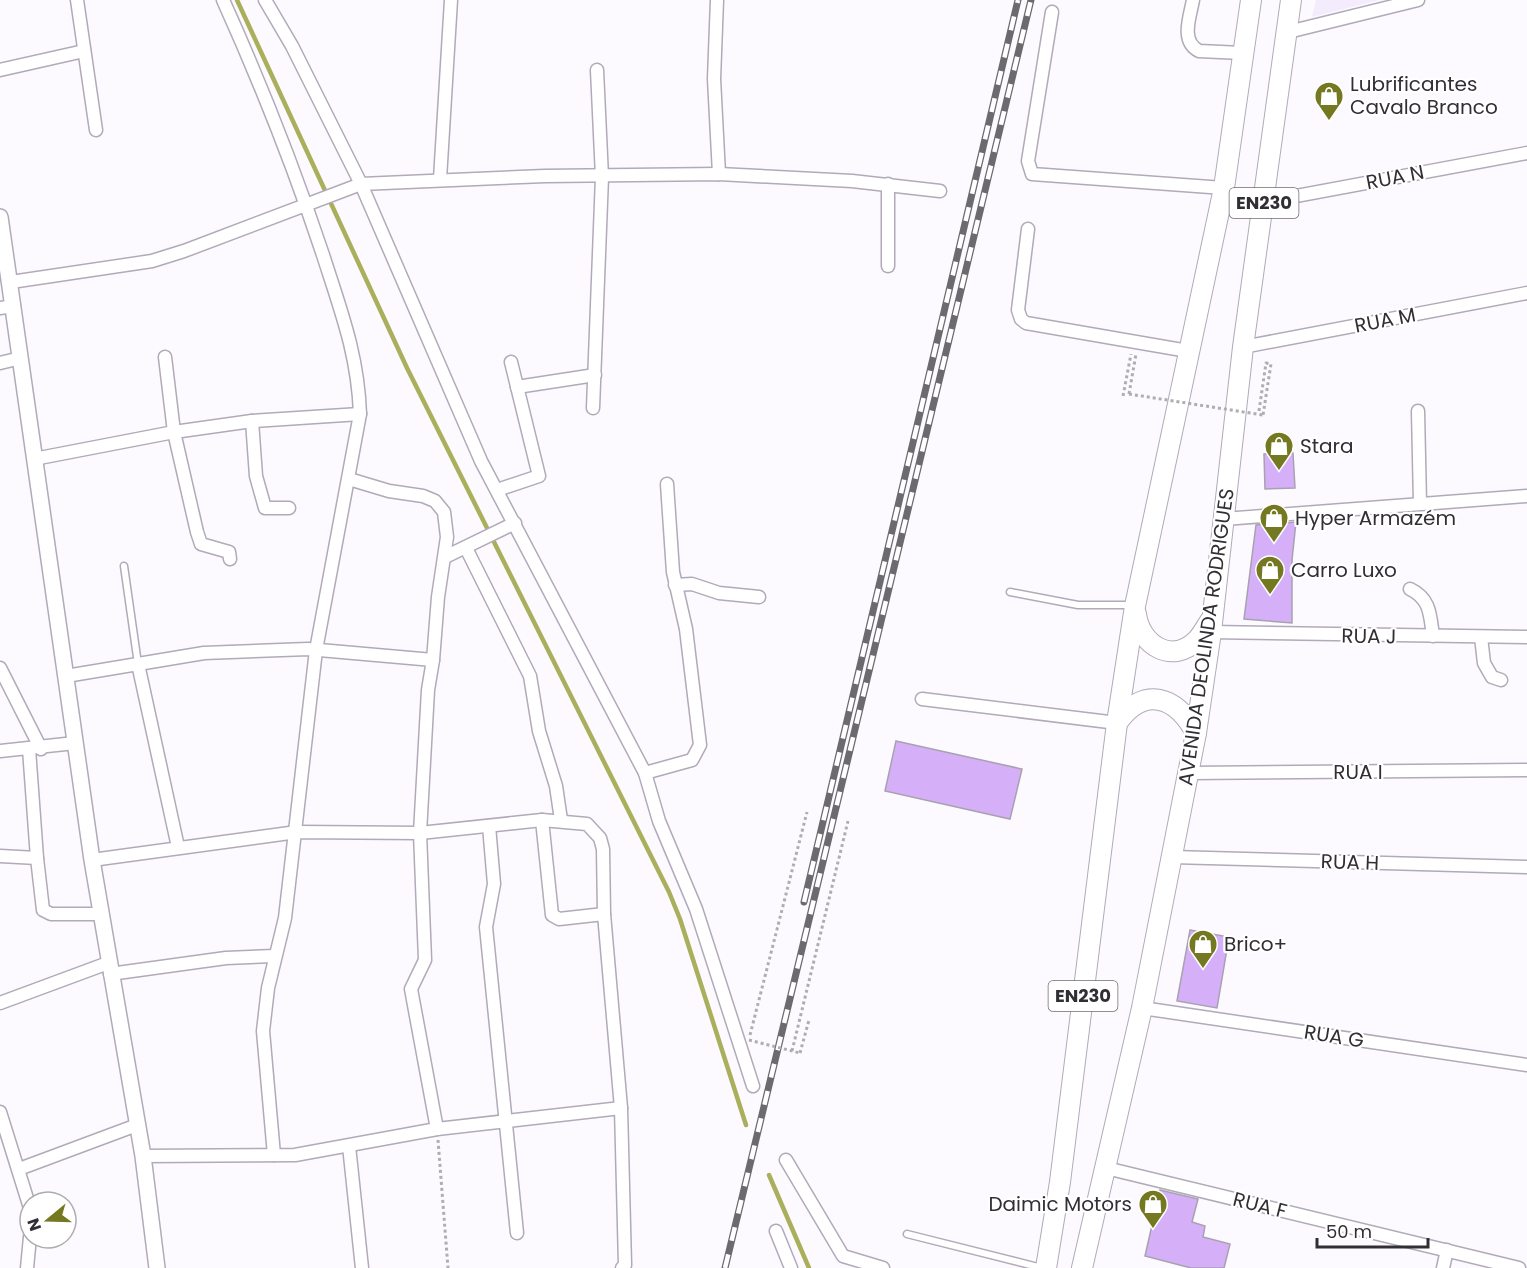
<svg xmlns="http://www.w3.org/2000/svg" width="1527" height="1268" viewBox="0 0 1527 1268" font-family="Poppins,sans-serif">
<style>
.built{fill:#f4ebfd}
.lines{fill:none;stroke-linecap:round;stroke-linejoin:round}
.stream{stroke:#aaaf5c;stroke-width:4.5}
.building{fill:#d5b0f8;stroke:#a8a1af;stroke-width:1.5}
.service-casing{stroke:#b1aab9;stroke-width:9}
.minor-casing{stroke:#b1aab9;stroke-width:15}
.tertiary-casing{stroke:#b1aab9;stroke-width:18}
.trunk-casing{stroke:#b1aab9;stroke-width:22}
.path{stroke:#afacb2;stroke-width:3;stroke-dasharray:3 3;stroke-linecap:butt}
.service{stroke:#fff;stroke-width:6}
.minor{stroke:#fff;stroke-width:12}
.tertiary{stroke:#fff;stroke-width:15}
.trunk{stroke:#fff;stroke-width:20}
.rail-casing{stroke:#6c696f;stroke-width:7}
.rail{stroke:#fff;stroke-width:4.5;stroke-dasharray:14;stroke-linecap:butt}
.path-bridge{stroke:#afacb2;stroke-width:3;stroke-dasharray:3 3;stroke-linecap:butt}
.labels{text-anchor:middle;stroke-width:4.5;stroke-linejoin:round;paint-order:stroke}
.shield{fill:#fff;stroke:#6f6d71;stroke-width:1.5}
.shield-label{font-size:18px;font-weight:bold;fill:#312e34}
.poi-label{font-size:20px;fill:#312e34;stroke:#fff;text-anchor:start}
.street-label{font-size:20px;fill:#312e34;stroke:#fff}
</style>
<rect width="100%" height="100%" fill="#fcf9ff"/>
<polygon class="built" points="1316,0 1380,0 1312,17"/>
<g class="lines">
<g class="stream">
<polyline points="237,0 407,368 669,892 680,919 746,1125"/>
<polyline points="769,1175 809,1268"/>
</g>
</g>
<g class="building">
<polygon points="1293,453 1295,488 1265,489 1264,454"/>
<polygon points="1296,522 1292,560 1292,623 1244,619 1256,525"/>
<polygon points="896,741 1022,769 1010,819 885,791"/>
<polygon points="1190,930 1229,937 1217,1008 1177,1001"/>
<polygon points="1160,1190 1198,1199 1192,1222 1205,1226 1203,1237 1230,1244 1224,1268 1191,1268 1145,1256"/>
</g>
<g class="lines">
<g class="service-casing">
<g id="service">
<polyline points="124,566 138,664"/>
<polyline points="1010,592 1078,605 1131,605"/>
<polyline points="907,1234 1042,1268"/>
</g>
</g>
<g class="minor-casing">
<g id="minor">
<polyline points="77,0 96,130"/>
<path d="M223 0C261 84 294 168 323 255 341 311 358 355 360 414L316 650 285 918 268 988 263 1031 274 1155"/>
<polyline points="265,0 292,46 361,184 481,461 645,773 659,821 696,909 753,1086"/>
<polyline points="717,0 714,79 719,174"/>
<path d="M1193 0C1190 17 1180 41 1199 51L1242 53"/>
<polyline points="1052,12 1028,161 1032,174 1224,188"/>
<polyline points="1284,33 1418,0"/>
<polyline points="0,70 84,51"/>
<polyline points="440,179 451,0"/>
<polyline points="888,184 888,266"/>
<polyline points="1264,202 1527,153"/>
<polyline points="1028,229 1018,310 1021,319 1026,323 1188,351"/>
<polyline points="11,282 152,261 184,251 361,184 545,176 719,174 852,181 940,191"/>
<polyline points="0,308 14,306"/>
<polyline points="1243,347 1527,293"/>
<polyline points="165,357 174,432 197,532 201,544 229,552 230,559"/>
<polyline points="0,363 21,358"/>
<polyline points="517,387 595,375"/>
<polyline points="593,408 602,177 597,70"/>
<polyline points="1418,411 1420,504"/>
<polyline points="252,421 256,476 265,508 289,508"/>
<polyline points="34,459 174,432 252,421 360,414"/>
<polyline points="349,479 389,491 423,496 435,501 444,512 447,537 438,597 433,660"/>
<polyline points="497,490 539,476 511,362"/>
<polyline points="1224,519 1527,496"/>
<polyline points="466,548 530,676 539,731 556,786 561,820"/>
<polyline points="445,557 515,523"/>
<polyline points="675,585 692,584 719,593 759,597"/>
<path d="M1410 589C1431 599 1430 616 1433 636"/>
<polyline points="1211,632 1527,637"/>
<polyline points="1481,637 1484,663 1492,677 1501,680"/>
<polyline points="138,664 178,847"/>
<polyline points="0,668 41,749"/>
<polyline points="66,676 204,653 308,649 433,660 428,690 420,833 425,960 411,989 437,1129"/>
<polyline points="922,699 1117,723"/>
<polyline points="29,749 37,858 43,910 51,914 100,914"/>
<polyline points="0,751 75,743"/>
<polyline points="645,773 692,760 700,745 686,629 673,572 667,484"/>
<polyline points="1189,773 1527,770"/>
<polyline points="542,820 552,915 559,919 604,914"/>
<polyline points="489,826 494,884 486,927 517,1233"/>
<polyline points="0,856 37,858"/>
<polyline points="1172,857 1527,867"/>
<polyline points="92,860 297,832 420,833 542,820 587,824 600,838 603,849 604,914 621,1108 625,1265 622,1268"/>
<polyline points="110,974 226,958 275,956"/>
<polyline points="0,1003 108,963"/>
<polyline points="1142,1008 1527,1065"/>
<polyline points="0,1112 30,1208"/>
<polyline points="349,1146 362,1268"/>
<polyline points="143,1156 295,1155 437,1129 621,1108"/>
<polyline points="786,1160 843,1256 883,1268"/>
<polyline points="1106,1168 1519,1268"/>
<polyline points="19,1169 137,1125"/>
<polyline points="776,1231 791,1268"/>
<polyline points="27,1268 30,1237"/>
<polyline points="1443,1268 1447,1250"/>
</g>
</g>
<g class="tertiary-casing">
<polyline id="tertiary" points="0,217 92,860 143,1156 157,1268"/>
</g>
<g class="trunk-casing">
<g id="trunk">
<path d="M1136 614C1140 645 1172 665 1197 640 1202 635 1206 627 1210 621"/>
<path d="M1117 723C1144 685 1176 696 1196 733"/>
<polyline points="1046,1268 1060,1182 1117,723 1135,606 1224,188 1251,0"/>
<polyline points="1082,1268 1142,1008 1196,733 1211,632 1243,347 1291,0"/>
</g>
</g>
<g class="path">
<polyline points="1129,394 1136,354"/>
<polyline points="1123,396 1131,354"/>
<polyline points="1259,411 1266,363 1271,364 1263,415"/>
<polyline points="750,1035 807,812"/>
<polyline points="792,1051 848,821"/>
<polyline points="800,1053 809,1020"/>
<polyline points="438,1140 448,1268"/>
</g>
<use href="#service" class="service"/>
<use href="#minor" class="minor"/>
<use href="#tertiary" class="tertiary"/>
<use href="#trunk" class="trunk"/>
<g class="rail-casing">
<g id="rail">
<polyline points="804,902 1018,0"/>
<polyline points="725,1268 1031,0"/>
</g>
</g>
<use href="#rail" class="rail"/>
<g class="path-bridge">
<polyline points="1129,394 1263,415"/>
<polyline points="749,1040 800,1053"/>
</g>
</g>
<defs>
<g id="shop-pin" transform="scale(1.5)"><path d="M0 17L-7.5 6A9.5 9.5 0 1 1 7.5 6Z" fill="#747820" stroke="#fff"/><path d="M-5-2.5h2.3a2.7 3.5 0 0 1 5.4 0H5L5.5 6h-11ZM-1.5-2.5h3a1.5 2.3 0 0 0-3 0Z" fill="#fff"/></g>
</defs>
<g fill-rule="evenodd">
<use href="#shop-pin" x="1329" y="96"/>
<use href="#shop-pin" x="1279" y="446"/>
<use href="#shop-pin" x="1274" y="518"/>
<use href="#shop-pin" x="1270" y="570"/>
<use href="#shop-pin" x="1203" y="944"/>
<use href="#shop-pin" x="1153" y="1204"/>
</g>
<g class="labels">
<g class="shield">
<rect x="1229.5" y="188" width="69" height="30" rx="4.5"/>
<rect x="1048.5" y="981" width="69" height="30" rx="4.5"/>
</g>
<g class="shield-label">
<text x="1264" y="209">EN230</text>
<text x="1083" y="1002">EN230</text>
</g>
<g class="poi-label">
<text x="1350" y="91">Lubrificantes<tspan x="1350" dy="23">Cavalo Branco</tspan></text>
<text x="1300" y="453">Stara</text>
<text x="1295" y="525">Hyper Armazém</text>
<text x="1291" y="577">Carro Luxo</text>
<text x="1224" y="951">Brico+</text>
<text x="1132" y="1211" text-anchor="end">Daimic Motors</text>
</g>
<g class="street-label">
<text transform="translate(1395 177) rotate(-11)" y="7">RUA N</text>
<text transform="translate(1385 320) rotate(-11)" y="7">RUA M</text>
<text transform="translate(1369 636) rotate(1)" y="7">RUA J</text>
<text transform="translate(1206 637) rotate(-82)" y="7">AVENIDA DEOLINDA RODRIGUES</text>
<text x="1358" y="779">RUA I</text>
<text transform="translate(1350 862) rotate(2)" y="7">RUA H</text>
<text transform="translate(1334 1036) rotate(9)" y="7">RUA G</text>
<text transform="translate(1260 1205) rotate(14)" y="7">RUA F</text>
</g>
</g>
<g transform="translate(48 1220) rotate(251)"><circle r="28" fill="#ffffff" stroke="#adabae" stroke-width="1.5"/>
<path d="M0-4.5L10 22L0 15L-10 22Z" fill="#747820"/>
<text y="-9" font-size="16" font-weight="bold" text-anchor="middle" fill="#312e34">N</text>
</g>
<path d="M1317 1238v9h111v-9" fill="none" stroke="#312e34" stroke-width="3"/>
<text x="1326" y="1238" font-size="18" fill="#312e34" stroke="#ffffff" stroke-width="4.5" paint-order="stroke">50 m</text>
</svg>
